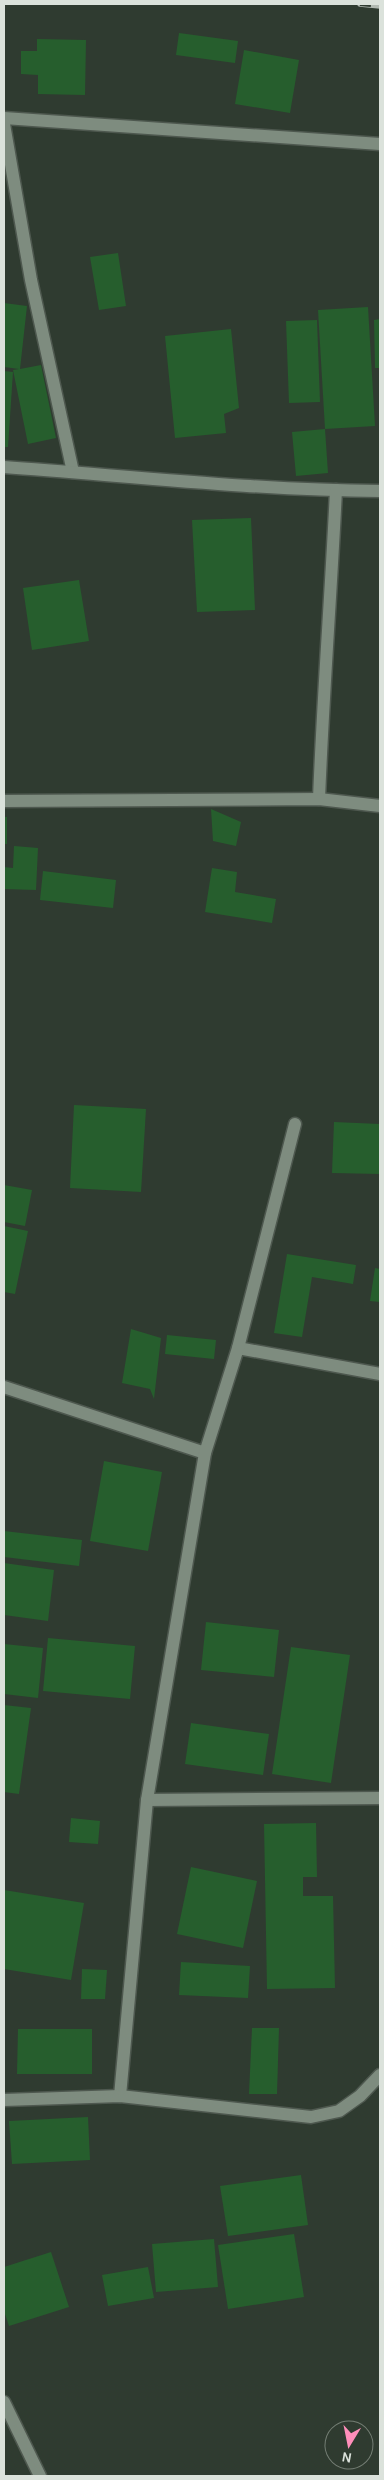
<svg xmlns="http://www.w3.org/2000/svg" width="384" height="2480" viewBox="0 0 384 2480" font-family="Karla,sans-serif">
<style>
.building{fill:#265e2d}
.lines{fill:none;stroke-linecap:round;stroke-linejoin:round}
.minor-casing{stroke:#4e584f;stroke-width:15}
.minor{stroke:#7e8c7f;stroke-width:12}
.rail-casing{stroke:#b2bab2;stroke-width:5.5}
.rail{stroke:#2f3b30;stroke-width:4;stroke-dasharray:11;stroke-linecap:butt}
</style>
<rect width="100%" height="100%" fill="#2f3b30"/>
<g class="building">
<polygon points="179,33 238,41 235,63 176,55"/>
<polygon points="37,39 86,40 85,95 38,94 38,75 21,74 21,51 37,51"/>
<polygon points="244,50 299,60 290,113 235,104"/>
<polygon points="118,253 126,306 99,310 90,257"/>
<polygon points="4,303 27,306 20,369 41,365 56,438 28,444 13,370 19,369 4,367"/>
<polygon points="368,307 375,426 325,429 318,310"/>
<polygon points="380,319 380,368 375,368 374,320"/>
<polygon points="317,320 320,402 289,403 286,321"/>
<polygon points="231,329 239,408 224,414 226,433 175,438 165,336"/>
<polygon points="4,371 13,372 8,447 4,447"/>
<polygon points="325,429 328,473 296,476 292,432"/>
<polygon points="251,518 255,610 197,612 192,520"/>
<polygon points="79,580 89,641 32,650 23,588"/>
<polygon points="211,809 241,822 236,846 213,841"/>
<rect x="4" y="817" width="3" height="27"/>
<polygon points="14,846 38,848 36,890 4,889 4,867 13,868"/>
<polygon points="212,868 237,872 235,892 276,899 272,923 205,912"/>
<polygon points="43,871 116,880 113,908 40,900"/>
<polygon points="74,1105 146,1109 141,1192 70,1188"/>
<polygon points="334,1122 380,1124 380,1174 332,1173"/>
<polygon points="4,1185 32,1190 25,1226 4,1222"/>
<polygon points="4,1226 28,1231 15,1294 4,1292"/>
<polygon points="287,1254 356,1265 353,1284 312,1277 302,1337 274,1333"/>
<polygon points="375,1268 380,1269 380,1302 370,1301"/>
<polygon points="131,1329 161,1338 154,1399 150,1389 122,1383"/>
<polygon points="167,1335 216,1340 214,1359 165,1354"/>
<polygon points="104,1461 162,1472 148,1551 90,1541"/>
<polygon points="4,1531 82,1540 79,1566 4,1557"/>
<polygon points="4,1563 54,1570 48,1621 4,1615"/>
<polygon points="206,1622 279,1630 274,1677 201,1670"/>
<polygon points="48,1638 135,1646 130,1699 43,1691"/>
<polygon points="4,1644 43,1648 38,1698 4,1694"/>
<polygon points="291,1647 350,1655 331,1783 272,1774"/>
<polygon points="4,1705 31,1708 19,1794 4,1792"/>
<polygon points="191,1723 269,1734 263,1775 185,1764"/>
<polygon points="71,1818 100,1821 98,1844 69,1842"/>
<polygon points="316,1823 317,1877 303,1877 303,1896 333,1896 335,1988 267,1989 264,1824"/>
<polygon points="191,1867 257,1881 243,1948 177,1934"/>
<polygon points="4,1890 84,1903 71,1980 4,1969"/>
<polygon points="181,1962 250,1966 248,1998 179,1995"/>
<polygon points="82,1969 107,1970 105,1999 81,1999"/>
<polygon points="252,2028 279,2028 277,2094 249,2094"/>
<polygon points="18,2029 92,2029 92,2074 17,2074"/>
<polygon points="88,2117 90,2160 12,2164 9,2121"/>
<polygon points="301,2175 308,2225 228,2236 220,2186"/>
<polygon points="294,2234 304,2297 228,2309 218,2245"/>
<polygon points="214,2239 218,2287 156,2292 152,2244"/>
<polygon points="51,2252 69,2307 9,2326 4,2311 4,2267"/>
<polygon points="148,2267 154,2298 108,2306 102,2275"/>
</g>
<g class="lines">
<g class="minor-casing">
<g id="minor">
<polyline points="4,118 380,144"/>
<polyline points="4,124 31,280 73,472"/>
<path d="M4 467C129 476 255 490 380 491"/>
<path d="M319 799C323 696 331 593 336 490"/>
<polyline points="4,801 319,799 380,806"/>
<polyline points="238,1348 380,1374"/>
<polyline points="4,1387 205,1453"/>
<polyline points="147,1800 380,1798"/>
<polyline points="120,2096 147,1800 205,1453 238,1348 295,1124"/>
<polyline points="4,2100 120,2096 311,2117 339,2111 360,2096 380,2075"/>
<polyline points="4,2402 40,2476"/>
</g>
</g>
<use href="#minor" class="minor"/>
<g class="rail-casing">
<polyline id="rail" points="360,4 380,6"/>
</g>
<use href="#rail" class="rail"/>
</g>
<rect width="384" height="2480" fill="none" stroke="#dbe2db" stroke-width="10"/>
<g transform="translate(349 2445) rotate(190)"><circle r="24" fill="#2f3b30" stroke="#747e74"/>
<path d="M0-4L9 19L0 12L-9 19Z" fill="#ff8eba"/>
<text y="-8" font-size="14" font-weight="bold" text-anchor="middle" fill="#dbe2db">N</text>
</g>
</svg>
